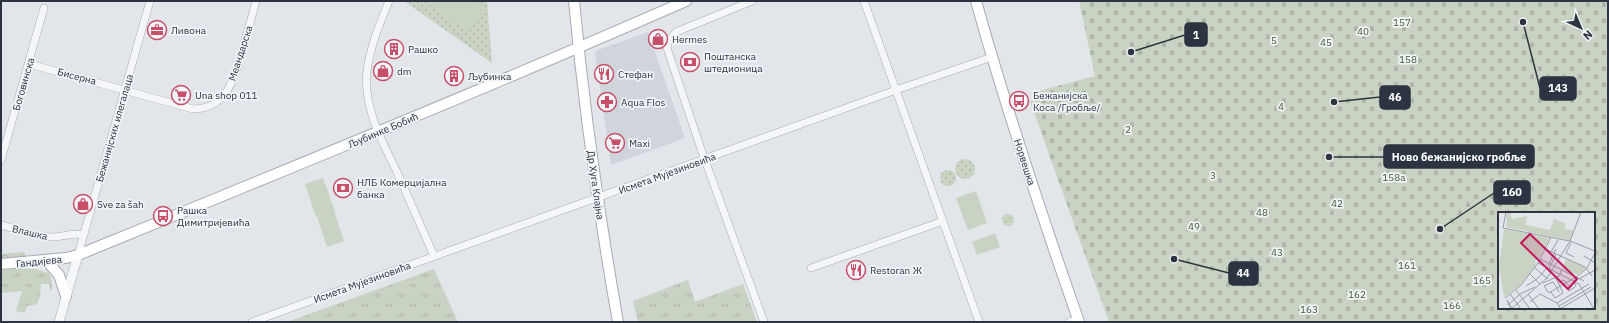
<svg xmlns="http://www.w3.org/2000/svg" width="1609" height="323" viewBox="0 0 1609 323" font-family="'IBM Plex Sans',sans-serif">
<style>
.built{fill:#d0d5db}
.grass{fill:url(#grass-tufts)}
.forest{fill:url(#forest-crowns)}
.cemetery{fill:url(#cemetery-stones);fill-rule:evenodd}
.park{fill:url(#park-dots)}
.garden{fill:#c9d3c3}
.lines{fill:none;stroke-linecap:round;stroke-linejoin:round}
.minor-casing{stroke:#a7acb3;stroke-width:8}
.tertiary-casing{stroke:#a7acb3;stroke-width:10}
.secondary-casing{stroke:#a7acb3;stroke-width:12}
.minor{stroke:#f4f6f8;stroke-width:7}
.tertiary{stroke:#f4f6f8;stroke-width:9}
.secondary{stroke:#fff;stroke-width:10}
.labels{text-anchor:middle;stroke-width:3.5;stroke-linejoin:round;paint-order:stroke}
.park-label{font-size:10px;fill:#425b39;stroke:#f1f4f7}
.poi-label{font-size:10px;fill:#2b3440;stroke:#f1f4f7;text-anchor:start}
.street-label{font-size:10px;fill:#2b3440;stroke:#f1f4f7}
.inset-road{fill:none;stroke:#999ea5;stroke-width:1}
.view{fill:#c2185b;fill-opacity:0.15;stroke:#c2185b;stroke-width:2}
.inset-edge{fill:none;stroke:#2b3440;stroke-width:2}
.leader{fill:none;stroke:#2b3440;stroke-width:1.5}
.callout-dot{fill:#2b3440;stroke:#f1f4f7;stroke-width:1.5}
.callout{fill:#2b3440;stroke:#2b3440;stroke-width:1.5}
.callout-label{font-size:11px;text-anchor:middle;font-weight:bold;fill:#fff}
</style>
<defs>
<pattern id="grass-tufts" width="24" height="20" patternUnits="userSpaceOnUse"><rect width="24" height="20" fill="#c9d3c3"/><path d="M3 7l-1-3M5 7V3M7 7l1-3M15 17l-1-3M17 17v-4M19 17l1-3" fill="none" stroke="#adb6a9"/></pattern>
<pattern id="forest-crowns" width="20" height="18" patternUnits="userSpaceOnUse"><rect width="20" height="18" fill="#c9d3c3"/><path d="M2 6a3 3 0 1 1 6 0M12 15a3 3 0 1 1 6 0" fill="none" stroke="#adb6a9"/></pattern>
<pattern id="cemetery-stones" width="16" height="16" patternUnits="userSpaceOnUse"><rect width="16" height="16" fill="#c9d3c3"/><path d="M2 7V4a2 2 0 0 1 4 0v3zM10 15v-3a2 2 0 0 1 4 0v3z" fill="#adb6a9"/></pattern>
<pattern id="park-dots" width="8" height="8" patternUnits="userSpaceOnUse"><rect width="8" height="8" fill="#c9d3c3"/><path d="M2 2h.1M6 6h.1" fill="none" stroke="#adb6a9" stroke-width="1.8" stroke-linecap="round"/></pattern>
</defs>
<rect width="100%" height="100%" fill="#e2e5e9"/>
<polygon class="built" points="648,32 685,138 611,165 595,53 598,50"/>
<g class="grass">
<polygon points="22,268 36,269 49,273 52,282 52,290 50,290 49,284 41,284 40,296 37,304 27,306 25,313 16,311 22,291 1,293 1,270"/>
<polygon points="434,269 458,322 287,322"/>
<polygon points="688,280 695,302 743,284 757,322 638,322 633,301"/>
</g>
<polygon class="forest" points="24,252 26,258 1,260 1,254"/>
<path class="cemetery" d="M1079 1H1608V322H1109L1030 101 1040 98 1039 91 1095 76ZM1499 213H1594V308H1499Z"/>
<g class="park">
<polygon points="404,1 487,1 492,63"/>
<circle cx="965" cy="169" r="10"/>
<circle cx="948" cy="178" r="8"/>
<circle cx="1008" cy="220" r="6"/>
</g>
<g class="garden">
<polygon points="428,1 473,1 484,9 468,32 427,3"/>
<polygon points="323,178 335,211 316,217 305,184"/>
<polygon points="976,191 987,223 968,230 956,198"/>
<polygon points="334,211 344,241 327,247 317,217"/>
<polygon points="995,233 1000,247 977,255 972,242"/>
</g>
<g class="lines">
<g class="minor-casing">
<g id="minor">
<path d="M389 1C380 23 370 47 367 71 363 107 382 141 397 172 409 200 422 228 434 256"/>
<polyline points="752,1 676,32 668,42 667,48 701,149 764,322"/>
<polyline points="864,1 979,322"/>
<path d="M29 64 193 109C228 109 235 76 243 48 247 33 252 17 256 1"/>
<polyline points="1,160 44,8"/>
<path d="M1 225C17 229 33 236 49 237 61 238 71 232 83 235"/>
<polyline points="78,255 150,1"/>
<polyline points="811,268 943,221"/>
<polyline points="252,322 896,90 992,57"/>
<polyline points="1069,322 1078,319"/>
</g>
</g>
<g class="tertiary-casing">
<polyline id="tertiary" points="59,322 78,255"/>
</g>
<g class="secondary-casing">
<g id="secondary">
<path d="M574 1C584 109 599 215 618 322"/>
<path d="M976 1C1006 109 1042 216 1079 322"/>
<polyline points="46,260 59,275 66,296"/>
<path d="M1 264 66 258 78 255C281 172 485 89 686 1"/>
</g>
</g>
<use href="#minor" class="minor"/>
<use href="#tertiary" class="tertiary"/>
<use href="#secondary" class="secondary"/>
</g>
<defs>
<g id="office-ring" transform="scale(1)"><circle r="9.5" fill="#f1f4f7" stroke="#c74f6a" stroke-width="1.5"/><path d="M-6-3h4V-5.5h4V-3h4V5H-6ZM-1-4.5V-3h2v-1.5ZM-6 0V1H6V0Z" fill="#c74f6a"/></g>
<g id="shop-ring" transform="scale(1)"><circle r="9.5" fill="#f1f4f7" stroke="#c74f6a" stroke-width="1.5"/><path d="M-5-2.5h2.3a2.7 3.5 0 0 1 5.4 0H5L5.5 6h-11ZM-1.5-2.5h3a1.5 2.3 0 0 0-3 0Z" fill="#c74f6a"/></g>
<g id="building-ring" transform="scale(1)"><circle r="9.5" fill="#f1f4f7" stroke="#c74f6a" stroke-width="1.5"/><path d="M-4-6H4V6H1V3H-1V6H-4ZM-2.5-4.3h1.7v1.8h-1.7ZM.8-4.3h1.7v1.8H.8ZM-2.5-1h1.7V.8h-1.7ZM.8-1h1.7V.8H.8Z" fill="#c74f6a"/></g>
<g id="bank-ring" transform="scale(1)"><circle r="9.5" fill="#f1f4f7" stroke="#c74f6a" stroke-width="1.5"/><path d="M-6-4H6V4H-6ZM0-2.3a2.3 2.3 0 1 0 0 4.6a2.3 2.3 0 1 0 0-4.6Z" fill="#c74f6a"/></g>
<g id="restaurant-ring" transform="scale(1)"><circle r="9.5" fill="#f1f4f7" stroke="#c74f6a" stroke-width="1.5"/><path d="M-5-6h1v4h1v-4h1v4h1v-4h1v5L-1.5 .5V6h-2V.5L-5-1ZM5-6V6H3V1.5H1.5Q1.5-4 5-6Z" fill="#c74f6a"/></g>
<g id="supermarket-ring" transform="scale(1)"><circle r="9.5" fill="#f1f4f7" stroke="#c74f6a" stroke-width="1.5"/><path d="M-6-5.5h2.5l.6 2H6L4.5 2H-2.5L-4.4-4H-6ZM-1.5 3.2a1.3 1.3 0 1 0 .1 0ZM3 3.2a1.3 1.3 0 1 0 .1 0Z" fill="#c74f6a"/></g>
<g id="bus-ring" transform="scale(1)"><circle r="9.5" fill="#f1f4f7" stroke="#c74f6a" stroke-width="1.5"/><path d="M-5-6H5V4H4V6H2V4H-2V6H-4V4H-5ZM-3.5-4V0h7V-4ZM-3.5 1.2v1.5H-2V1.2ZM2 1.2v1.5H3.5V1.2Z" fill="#c74f6a"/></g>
<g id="pharmacy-ring" transform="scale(1)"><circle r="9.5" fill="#f1f4f7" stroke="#c74f6a" stroke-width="1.5"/><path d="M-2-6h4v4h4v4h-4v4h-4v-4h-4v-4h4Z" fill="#c74f6a"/></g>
</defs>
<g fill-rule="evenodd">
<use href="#office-ring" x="157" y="30"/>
<use href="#shop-ring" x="658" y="39"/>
<use href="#building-ring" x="394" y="49"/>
<use href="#bank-ring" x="690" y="62"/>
<use href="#shop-ring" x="383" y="71"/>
<use href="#restaurant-ring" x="604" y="74"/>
<use href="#building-ring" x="454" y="76"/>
<use href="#supermarket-ring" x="181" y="95"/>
<use href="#bus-ring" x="1019" y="101"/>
<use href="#pharmacy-ring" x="607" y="102"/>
<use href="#supermarket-ring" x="615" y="143"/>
<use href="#bank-ring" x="343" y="188"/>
<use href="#shop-ring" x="83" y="204"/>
<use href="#bus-ring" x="163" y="216"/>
<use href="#restaurant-ring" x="856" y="270"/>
</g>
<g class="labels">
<g class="park-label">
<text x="1402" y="26">157</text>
<text x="1363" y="35">40</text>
<text x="1274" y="44">5</text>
<text x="1326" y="46">45</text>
<text x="1408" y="63">158</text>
<text x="1281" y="110">4</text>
<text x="1128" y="133">2</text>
<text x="1213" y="179">3</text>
<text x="1394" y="181">158a</text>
<text x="1337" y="207">42</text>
<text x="1262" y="216">48</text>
<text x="1194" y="230">49</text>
<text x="1277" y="256">43</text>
<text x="1407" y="269">161</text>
<text x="1482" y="284">165</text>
<text x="1357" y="298">162</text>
<text x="1452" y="309">166</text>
<text x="1309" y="313">163</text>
</g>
<g class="poi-label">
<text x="171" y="34">Ливона</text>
<text x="672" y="43">Hermes</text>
<text x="408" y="53">Рашко</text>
<text x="704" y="60">Поштанска<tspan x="704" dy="12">штедионица</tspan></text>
<text x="397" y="75">dm</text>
<text x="618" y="78">Стефан</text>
<text x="468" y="80">Љубинка</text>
<text x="195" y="99">Una shop 011</text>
<text x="1033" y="99">Бежанијска<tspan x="1033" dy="12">Коса /Гробље/</tspan></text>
<text x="621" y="106">Aqua Flos</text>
<text x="629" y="147">Maxi</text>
<text x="357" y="186">НЛБ Комерцијална<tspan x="357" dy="12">банка</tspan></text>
<text x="97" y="208">Sve za šah</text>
<text x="177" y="214">Рашка<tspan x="177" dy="12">Димитријевића</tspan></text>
<text x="870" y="274">Restoran Ж</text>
</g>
<g class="street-label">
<text transform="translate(240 53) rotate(-72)" y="4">Меандарска</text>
<text transform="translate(77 76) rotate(15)" y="4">Бисерна</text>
<text transform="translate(23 84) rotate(-74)" y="4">Боговинска</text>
<text transform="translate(114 128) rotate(-74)" y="4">Бежанијских илегалаца</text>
<text transform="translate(383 130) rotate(-23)" y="4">Љубинке Бобић</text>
<text transform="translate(1025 162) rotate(72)" y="4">Норвешка</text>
<text transform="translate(667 173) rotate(-20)" y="4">Исмета Мујезиновића</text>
<text transform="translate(596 185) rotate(82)" y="4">Др Хуга Клајна</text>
<text transform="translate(30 232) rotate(13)" y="4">Влашка</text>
<text transform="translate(39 261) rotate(-6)" y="4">Гандијева</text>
<text transform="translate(362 282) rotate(-20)" y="4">Исмета Мујезиновића</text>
</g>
</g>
<g transform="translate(1498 212)">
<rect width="97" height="97" fill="#e2e5e9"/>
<path d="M9 0H12L14 7 29 4 28 13 52 18 56 7 68 12 66 17 76 18 72 28 8 15ZM68 47 86 55 87 57 79 63 65 57Z" fill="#c9d3c3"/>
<path d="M6 17 51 26 42 45 37 48 38 53 22 73 6 85 1 54Z" fill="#c9d3c3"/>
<path class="inset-road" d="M8 0 5 16 72 29 97 39M53 25 40 51 81 72 96 97M72 29 83 0M73 31 68 41 76 45M47 37 87 55 94 64M53 40 60 28M86 44 97 51M42 47 86 69M50 54 58 37M37 56 50 67M51 57 58 42M32 62 42 72M81 67 97 58M45 71 61 64 64 57M60 71 66 68 71 74M65 72 71 79 78 74 76 70M28 74 39 67 48 57M18 78 32 97M53 80 57 86 65 81 58 66M61 80 59 76 55 70 46 74 51 81 59 76 80 64 89 56 97 41M12 82 23 97M30 82 41 97M7 86 23 73 40 51M32 90 42 82 59 91 63 97M59 91 91 72M10 93 22 82 37 75M61 94 93 75M13 97 9 88 14 97M13 97 49 66 72 29M62 97 97 76"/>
<path class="view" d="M32 22 79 67 70 77 23 31Z"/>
<rect width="97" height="97" class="inset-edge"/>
</g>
<path class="leader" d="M1131 52L1185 35M1523 22L1540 88M1334 102L1380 97M1329 157L1384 157M1440 229L1494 193M1174 259L1229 273"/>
<g class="callout-dot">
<circle cx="1131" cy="52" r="4"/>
<circle cx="1523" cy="22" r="4"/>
<circle cx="1334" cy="102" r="4"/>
<circle cx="1329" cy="157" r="4"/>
<circle cx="1440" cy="229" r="4"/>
<circle cx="1174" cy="259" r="4"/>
</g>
<g class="callout">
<rect x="1185" y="23" width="22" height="23" rx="4"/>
<rect x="1540" y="77" width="36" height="23" rx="4"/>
<rect x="1380" y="86" width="30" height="23" rx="4"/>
<rect x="1384" y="145" width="150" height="23" rx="4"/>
<rect x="1494" y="181" width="36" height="23" rx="4"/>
<rect x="1229" y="262" width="29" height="23" rx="4"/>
</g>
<g class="callout-label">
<text x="1196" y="39">1</text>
<text x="1558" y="92">143</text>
<text x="1395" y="101">46</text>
<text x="1459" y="161">Ново бежанијско гробље</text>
<text x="1512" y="196">160</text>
<text x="1243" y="277">44</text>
</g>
<rect width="1609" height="323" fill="none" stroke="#2b3440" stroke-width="4"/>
<g transform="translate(1581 28) rotate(136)" stroke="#f1f4f7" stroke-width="3" paint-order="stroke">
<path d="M0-3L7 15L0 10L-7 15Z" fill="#2b3440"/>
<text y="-6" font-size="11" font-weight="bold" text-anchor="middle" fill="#2b3440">N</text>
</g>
</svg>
